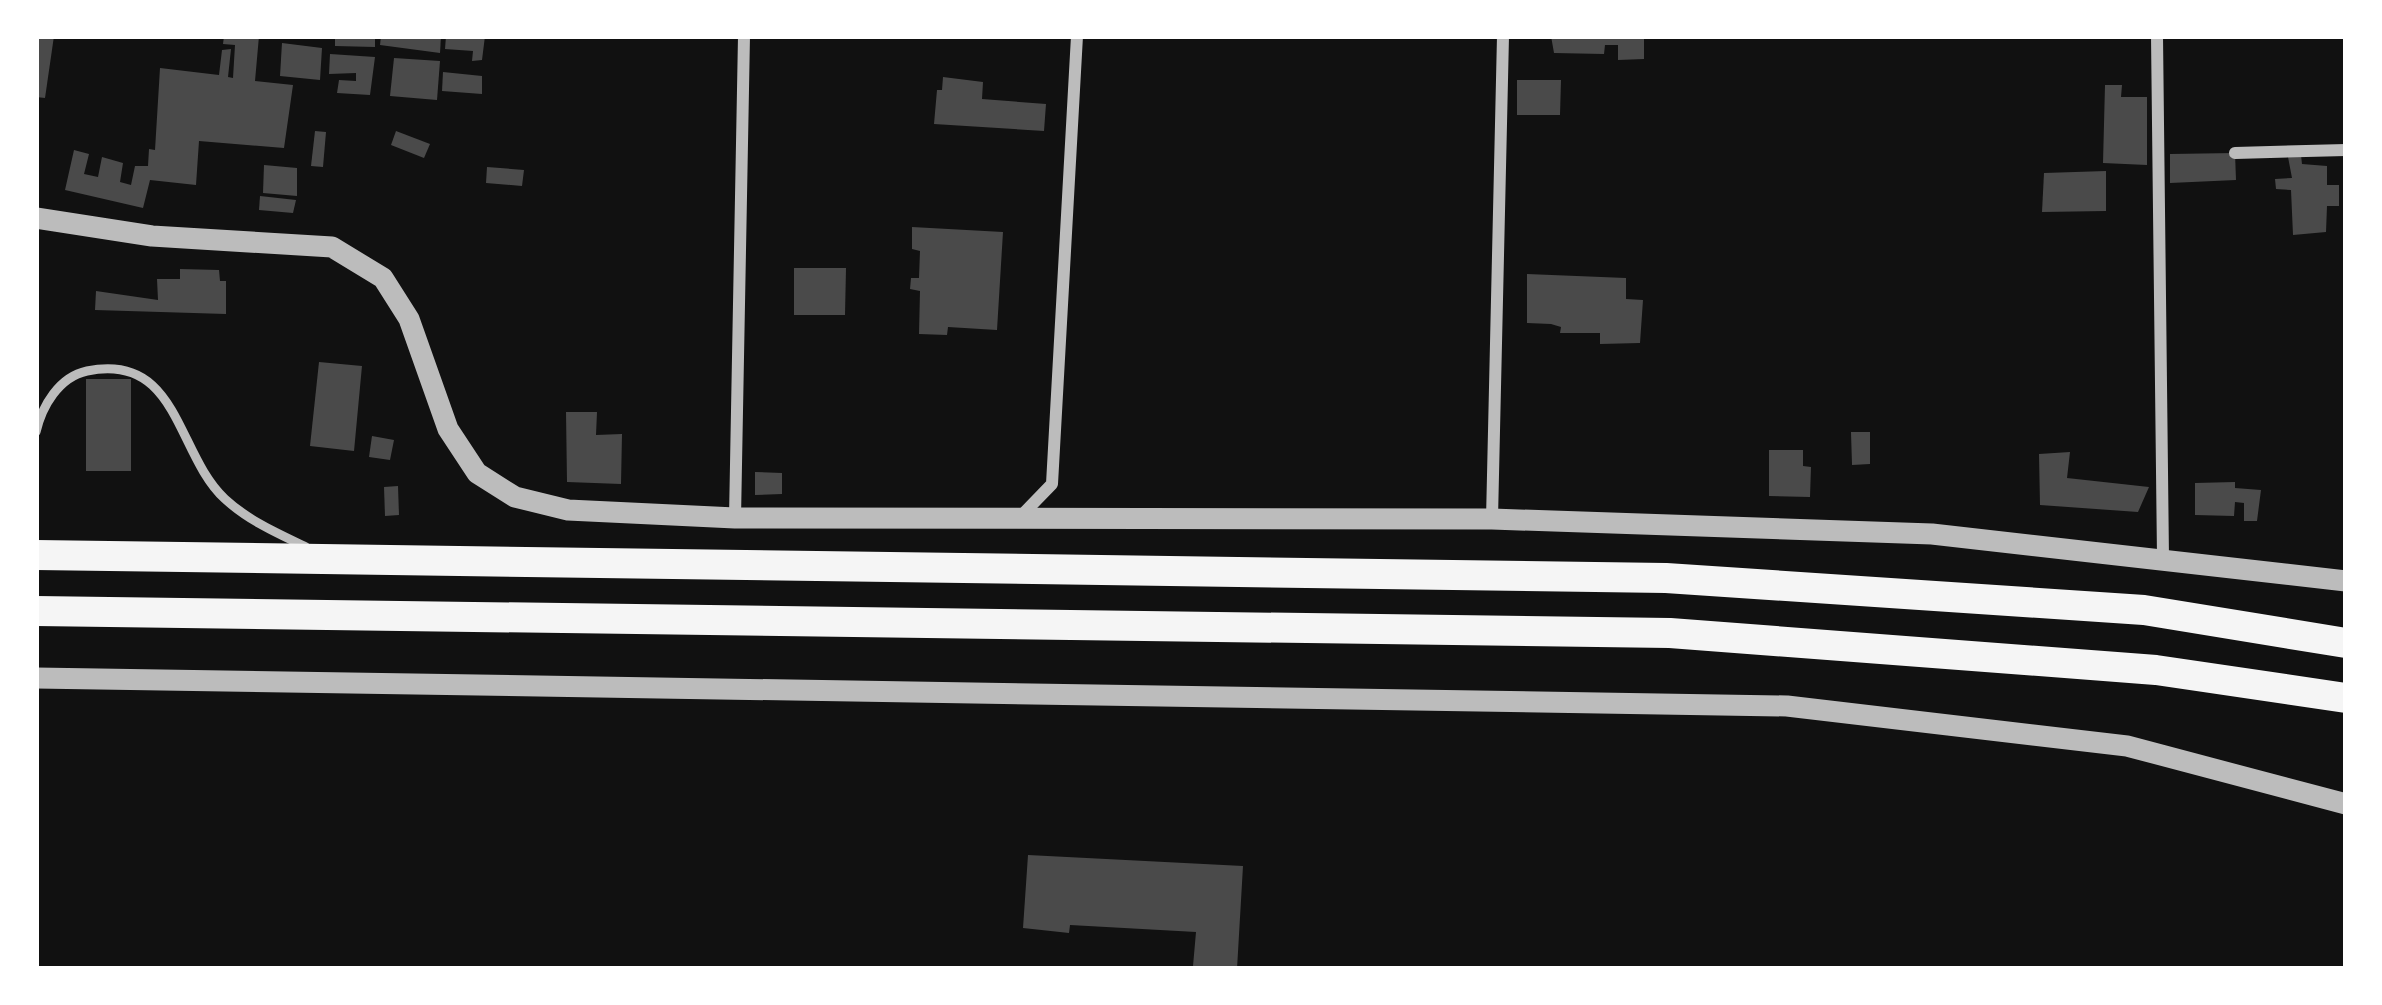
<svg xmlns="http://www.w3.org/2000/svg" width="2382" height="1005" viewBox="0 0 2382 1005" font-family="'PT Serif',serif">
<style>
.building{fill:#4a4a4a}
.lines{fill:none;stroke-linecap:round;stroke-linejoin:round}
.service{stroke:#bcbcbc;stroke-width:9}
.minor{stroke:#bcbcbc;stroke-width:12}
.tertiary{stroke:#bcbcbc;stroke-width:21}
.trunk{stroke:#f5f5f5;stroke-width:30}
</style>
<rect width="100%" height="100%" fill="#111"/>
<g class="building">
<polygon points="36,36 54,36 45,98 36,97"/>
<polygon points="224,36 259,36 255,81 293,85 284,148 199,141 196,185 150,180 143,208 65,190 74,150 89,154 84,174 98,177 102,157 123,163 120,182 131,185 135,166 148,166 149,149 155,150 160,68 219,75 222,50 231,49 228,77 233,78 235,45 223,44"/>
<polygon points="335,36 375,36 375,47 335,46"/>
<polygon points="381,36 441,36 440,53 380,45"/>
<polygon points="446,36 485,36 482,60 472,61 473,51 445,49"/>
<polygon points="1551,36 1644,36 1644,59 1618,60 1618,45 1605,45 1604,54 1554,53"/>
<polygon points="282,43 322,48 320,80 280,76"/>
<polygon points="330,54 375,57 370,95 337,93 339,80 356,81 356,73 329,74"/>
<polygon points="394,58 440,61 437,100 390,96"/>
<polygon points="443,72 482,76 482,94 442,91"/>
<polygon points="943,77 983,82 982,99 1046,104 1044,131 934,124 937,90 942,90"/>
<polygon points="1517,80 1561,80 1560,115 1517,115"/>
<polygon points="2105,85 2122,85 2121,97 2147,97 2147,165 2103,163"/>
<polygon points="315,131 326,132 323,167 311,166"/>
<polygon points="396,131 430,144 424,158 391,145"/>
<polygon points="2235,153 2236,180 2170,183 2170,154"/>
<polygon points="2301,155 2302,164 2327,166 2327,185 2339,185 2339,206 2327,206 2326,232 2293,235 2291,190 2276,189 2275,179 2292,178 2288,157"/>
<polygon points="264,165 297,168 297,196 263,193"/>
<polygon points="487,167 524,170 522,186 486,183"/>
<polygon points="2106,171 2106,211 2042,212 2044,173"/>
<polygon points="260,196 296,200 293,213 259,210"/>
<polygon points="912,227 1003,232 997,330 948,327 947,335 919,334 920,291 910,289 911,278 919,278 920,251 912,249"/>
<polygon points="794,268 846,268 845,315 794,315"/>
<polygon points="180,269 219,270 220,281 226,281 226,314 95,310 96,291 158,300 157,279 180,279"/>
<polygon points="1527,274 1626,278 1626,299 1643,300 1640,343 1600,344 1600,333 1560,333 1561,327 1551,324 1527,323"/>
<polygon points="319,362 362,366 354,451 310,446"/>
<rect x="86" y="379" width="45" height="92"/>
<polygon points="566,412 597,412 596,435 622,434 621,484 567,482"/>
<polygon points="1851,432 1870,432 1870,464 1852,465"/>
<polygon points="372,436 394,440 390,460 369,457"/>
<polygon points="1769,450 1803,450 1803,466 1811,467 1810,497 1769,496"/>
<polygon points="2070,452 2067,478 2149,487 2138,512 2040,505 2039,454"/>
<polygon points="755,472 782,473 782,494 755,495"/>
<polygon points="2235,482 2235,488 2261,490 2257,521 2244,521 2244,503 2235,502 2234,516 2195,515 2195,483"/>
<polygon points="398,486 399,515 385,516 384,487"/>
<polygon points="1028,855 1243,866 1237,969 1193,966 1196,932 1070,925 1069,933 1023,928"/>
</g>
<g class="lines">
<path class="service" d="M36 432C42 406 59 377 87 371 179 352 176 454 225 499 249 521 277 533 306 547"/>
<g class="minor">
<polyline points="2157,36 2163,558"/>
<polyline points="2235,153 2346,150"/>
<polyline points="1021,516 1052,484 1077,36"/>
<polyline points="735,518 744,36"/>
<polyline points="1492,519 1503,36"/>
</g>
<g class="tertiary">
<polyline points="36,218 152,236 332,247 383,278 409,319 448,429 477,473 515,497 568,510 735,518 1492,519 1932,534 2346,581"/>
<polyline points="36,678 1787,706 2127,746 2346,804"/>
</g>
<g class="trunk">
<polyline points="36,555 1666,578 2144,610 2346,643"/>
<polyline points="36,611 1670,633 2156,670 2346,698"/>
</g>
</g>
<rect width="2382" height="1005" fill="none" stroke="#ffffff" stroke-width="78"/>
</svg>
